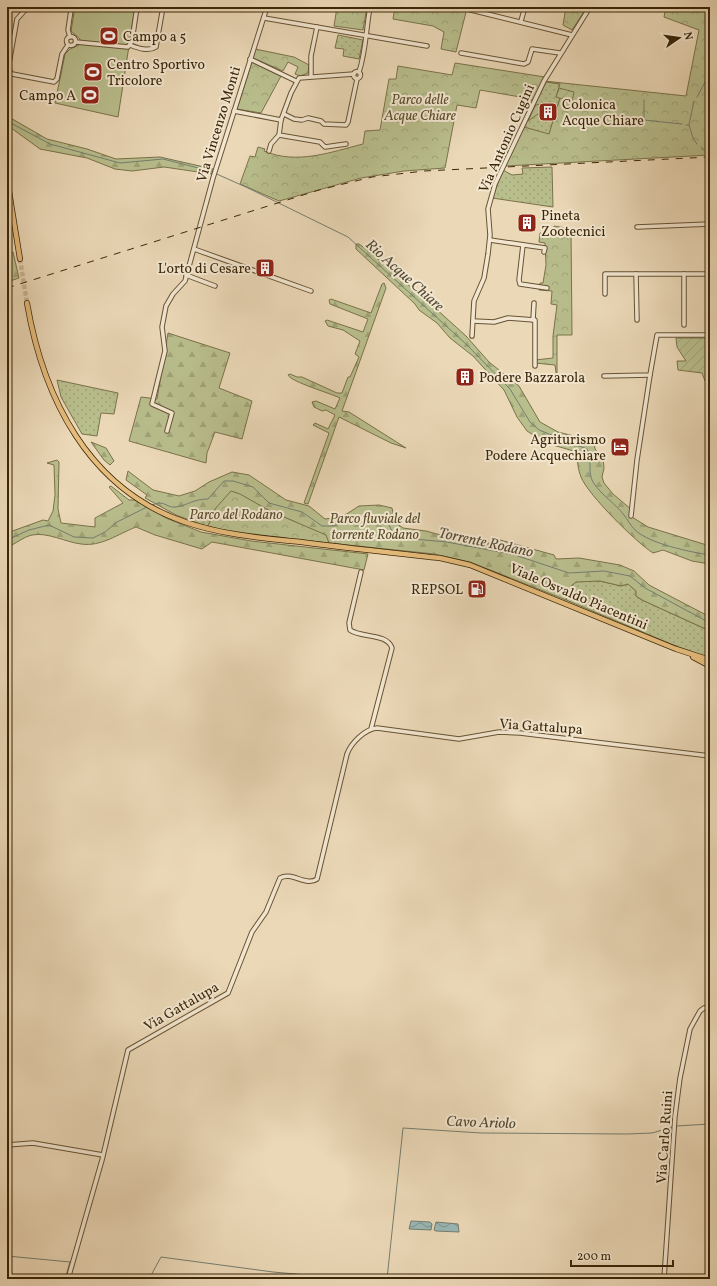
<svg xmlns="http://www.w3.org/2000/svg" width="717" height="1286" viewBox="0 0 717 1286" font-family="Vollkorn,serif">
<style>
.grass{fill:url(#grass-dots);stroke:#7a724a}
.forest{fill:url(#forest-firs);stroke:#7a724a}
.park{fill:url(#park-crowns);stroke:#7a724a}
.garden{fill:url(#garden-furrows);stroke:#7a724a}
.pitch{fill:#b9be8d;stroke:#7a724a}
.water{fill:url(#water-waves);stroke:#747e70}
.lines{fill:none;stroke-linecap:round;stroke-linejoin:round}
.stream{stroke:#747e70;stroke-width:1}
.major-tunnel{stroke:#c8b594;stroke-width:4.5;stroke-dasharray:4.5 2;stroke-linecap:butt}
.minor-casing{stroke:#675334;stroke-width:5.5}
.major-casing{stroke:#3b2708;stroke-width:6}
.minor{stroke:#f2e6d0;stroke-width:3.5}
.major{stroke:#e6bc7c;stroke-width:4.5}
.rail{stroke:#3b2708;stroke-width:1;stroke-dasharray:7 7;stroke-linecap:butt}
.labels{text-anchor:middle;stroke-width:4;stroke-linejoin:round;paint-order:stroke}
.poi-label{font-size:14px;fill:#3b2708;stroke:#f2e6d0;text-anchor:start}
.park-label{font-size:14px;font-style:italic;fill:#5a4d29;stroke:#f2e6d0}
.street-label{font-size:14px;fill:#3b2708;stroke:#f2e6d0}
.water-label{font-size:15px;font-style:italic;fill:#534b34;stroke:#f2e6d0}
</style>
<defs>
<pattern id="grass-dots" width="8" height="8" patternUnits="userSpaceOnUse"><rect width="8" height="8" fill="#b9be8d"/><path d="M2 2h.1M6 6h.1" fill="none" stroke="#a0a378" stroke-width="1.8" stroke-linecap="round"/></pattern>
<pattern id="forest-firs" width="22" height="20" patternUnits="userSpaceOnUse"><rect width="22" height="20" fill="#b9be8d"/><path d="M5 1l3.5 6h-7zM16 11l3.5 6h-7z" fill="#a0a378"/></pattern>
<pattern id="park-crowns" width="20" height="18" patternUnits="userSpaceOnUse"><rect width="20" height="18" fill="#b9be8d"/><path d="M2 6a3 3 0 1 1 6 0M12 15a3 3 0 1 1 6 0" fill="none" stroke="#a0a378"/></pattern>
<pattern id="garden-furrows" width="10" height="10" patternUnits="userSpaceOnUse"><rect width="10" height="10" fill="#b9be8d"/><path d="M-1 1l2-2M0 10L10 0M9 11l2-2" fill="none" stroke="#a0a378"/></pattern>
<pattern id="water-waves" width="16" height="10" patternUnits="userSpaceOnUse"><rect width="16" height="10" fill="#9ab8b6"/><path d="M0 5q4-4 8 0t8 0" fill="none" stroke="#7f9692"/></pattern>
</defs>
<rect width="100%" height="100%" fill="#ebd8b7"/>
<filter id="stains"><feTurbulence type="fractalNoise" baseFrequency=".005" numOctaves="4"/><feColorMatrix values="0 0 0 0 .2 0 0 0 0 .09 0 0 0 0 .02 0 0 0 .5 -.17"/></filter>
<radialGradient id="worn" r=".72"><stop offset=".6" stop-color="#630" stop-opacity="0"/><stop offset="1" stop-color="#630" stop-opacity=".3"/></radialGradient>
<g class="grass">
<polygon points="338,35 363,40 359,59 343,56 344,49 335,48"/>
<polygon points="546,82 560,84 560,98 549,135 524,127"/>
<polygon points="552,167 553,207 492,198 503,170 512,175 523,174 522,168"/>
<polygon points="57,380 118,393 114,414 101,413 97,436 82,434 61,397"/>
<path d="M600 581 621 586 628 584 636 591V596L642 600 710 631V658L671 644 566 600C573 577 577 581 600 581Z"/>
</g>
<g class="forest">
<polygon points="538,104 545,109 542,115 538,114 528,121 535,106"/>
<polygon points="7,116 47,139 87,149 116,159 160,157 213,169 212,174 164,167 132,171 115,169 87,158 40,149 7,125"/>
<path d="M356 244H359L370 252 434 307 466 336 489 362 519 386 540 422 558 432 594 441 595 449 603 459 604 468 602 477 604 483 613 494 632 510V517L648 527 710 546V564L692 561 663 550 653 553C637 543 588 495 581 477 578 470 577 460 577 452L546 443 527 431 517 417 504 390 473 356 450 338 437 323 419 310 415 304 356 249Z"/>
<polygon points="13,252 19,278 7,282 7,254"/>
<path d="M384 283 386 288 342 411 349 412 406 448 391 443 339 417 308 504 304 503 329 433 313 425 315 423 328 429 335 415 326 410 322 411 314 407 312 402 316 401 335 409 340 398C330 393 291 382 288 375L290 374 297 377H302L337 393H342L348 377H350L359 357 355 354 360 341 343 330 328 326 325 321 327 320 363 332 368 319 330 304 329 300 331 299 371 313 382 284Z"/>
<polygon points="168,333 230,353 219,388 252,401 242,439 215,432 207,453 206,463 129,441 141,397 157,399"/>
<polygon points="91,442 106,448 114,461 110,465 104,460"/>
<path d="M57 460 59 462 58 509 61 523 95 527V518L123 503 109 487 111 486 129 500H136L166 518 201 532 251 541 368 554 364 570 212 542 202 549 155 535 136 527C118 534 101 547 81 544 65 542 48 532 32 535 23 537 16 544 7 547V533L43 520 48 521 53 511 55 495 54 465 47 463Z"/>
<polygon points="128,471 153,490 179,496 195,491 209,482 232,472 249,475 286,500 309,506 325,519 342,517 359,506 379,505 392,508 395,522 403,528 426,531 444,536 454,534 492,544 500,540 554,555 556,559 579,558 620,565 634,571 649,585 710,617 710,631 642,600 636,596 636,591 628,584 621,586 600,581 576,582 571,586 566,600 470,562 434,554 329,543 327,539 293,521 270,511 259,505 215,509 208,526 206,526 176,515 145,498 147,495 126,480"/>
</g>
<g class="park">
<polygon points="337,7 367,7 363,30 334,26"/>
<polygon points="395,7 489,7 488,11 467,8 456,52 441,49 444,32 433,26 393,19"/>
<polygon points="566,7 587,7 572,30 563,25"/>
<polygon points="666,7 710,7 710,155 505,166 524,127 549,134 560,98 556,97 560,84 544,81 686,96 699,30 664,17"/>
<polygon points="255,49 294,57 309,65 308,73 300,76 295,74 298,67 288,62 283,71 253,58"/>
<polygon points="252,62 281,76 261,113 237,109"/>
<path d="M455 63 545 77 533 101 526 98 480 90 476 108 457 105 445 168 404 171 361 178 279 201 240 184 250 156 255 157 258 147 265 149 264 151C297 165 331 152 363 144L365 131 380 130 389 79H396L398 66 452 75Z"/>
<polygon points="554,226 571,229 572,335 557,335 557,380 555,365 535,363 535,360 553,358 553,336 557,305 551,304 552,291 539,290 540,283 543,283 546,265 545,243 539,242 540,233 552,235"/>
<polygon points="231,491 240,494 270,511 326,535 329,543 228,532 208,526 215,509"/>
</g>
<g class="garden">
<polygon points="559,88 574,92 572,102 556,97"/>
<polygon points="676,338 710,338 710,380 705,381 702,373 678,370 677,361 686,361 677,347"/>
</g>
<polygon class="pitch" points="75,7 135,7 118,117 55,103 65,54 70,49 79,45 80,39 71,31"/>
<g class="water">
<polygon points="411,1221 430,1222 432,1224 431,1230 409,1229"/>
<polygon points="436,1222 458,1224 459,1232 436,1231 434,1230"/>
</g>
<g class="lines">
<g class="stream">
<polyline points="697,97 710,73"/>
<polyline points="644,100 644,120 682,124"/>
<path d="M7 121 50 144 120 163 163 159 210 171 248 188 348 237 466 344 510 389 530 422 539 430 587 449C593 460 587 472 593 482 601 495 615 503 624 515 628 520 630 525 635 530 650 544 690 552 710 555"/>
<polyline points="686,125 689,125 693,138 697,144"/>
<polyline points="689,125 694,101"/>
<polyline points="701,147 703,150 710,149"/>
<path d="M152 505C165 499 165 508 176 507 188 505 194 499 208 499L224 481H233L253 487 269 503 302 512 322 526H331L377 515 386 519 394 535 407 540 413 539 447 542 515 555 569 573 604 571 630 576 645 588 710 623"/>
<polyline points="7,540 29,530 49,525 74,537 93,538 105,532 117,522 147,507"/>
<polyline points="676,1126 710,1124"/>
<polyline points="7,1256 70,1262 65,1279"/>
<polyline points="149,1279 161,1257 273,1272 352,1279"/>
<polyline points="387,1279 403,1128 481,1133 627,1134 652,1133 673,1127"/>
</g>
<polyline class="major-tunnel" points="20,259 27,303"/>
<g class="minor-casing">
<g id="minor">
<polyline points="28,7 17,19 8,69 12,74 54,82 57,79 62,54 68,45"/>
<polyline points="69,7 71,10 68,30 70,37"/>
<polyline points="467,9 572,35"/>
<polyline points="264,18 427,46"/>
<polyline points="521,21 525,7"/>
<circle cx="71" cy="41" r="4.5"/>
<polyline points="76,42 128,47 132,41 137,7"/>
<path d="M130 45C138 48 148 52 156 47L163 7"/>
<polyline points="461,53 524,64 528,62 532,49 560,53"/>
<polyline points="250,59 296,81"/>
<circle cx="357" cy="75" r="3.5"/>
<path d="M359 72C366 51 366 29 370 7"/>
<polyline points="311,76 311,56 317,27"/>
<polyline points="234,111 281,120 279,135 320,142 325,147 346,144"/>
<polyline points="284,114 294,119 302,120 308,118 321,121 324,124 346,125 348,122 357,79"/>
<polyline points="281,120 291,93 299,78 354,74"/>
<polyline points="269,151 271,144 279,135"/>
<polyline points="637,227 710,224"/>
<polyline points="490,240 545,248 544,252"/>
<polyline points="523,245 519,280 520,284 547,288"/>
<polyline points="194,249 311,291"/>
<polyline points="636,274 637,320"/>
<polyline points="684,274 684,325"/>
<polyline points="186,275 215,286"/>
<polyline points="605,294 605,274 710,274"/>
<polyline points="533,320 534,303"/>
<polyline points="473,321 494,322 508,318 535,320 535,366"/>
<polyline points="472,336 474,301 484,278 488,254 490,235 488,209 495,184 544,81 590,7"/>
<polyline points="604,376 650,375 657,335 710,335"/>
<polyline points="167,431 172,413 152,404 165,351 162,327 166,306 173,294 185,281 213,178 267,7"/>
<polyline points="631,516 637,460 650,375"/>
<path d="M361 572 349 623 350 630C361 638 387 633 392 648L371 729"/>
<polyline points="7,1145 33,1143 103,1155"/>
<path d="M68 1279 102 1160 128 1050 228 993 252 932 266 912 280 878C291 871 307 887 317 879L347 754C351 743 365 729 377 728L459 739 499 732 520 733 710 756"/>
<polyline points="664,1279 675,1116 680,1078 690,1029 700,1011 704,1008 710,1007"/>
</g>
</g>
<g class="major-casing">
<g id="major">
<polyline points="7,179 20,259"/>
<path d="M27 303C43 397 88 489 185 522 223 535 262 538 301 542 347 548 394 553 440 558L470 565 676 649 710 660"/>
<polyline points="693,657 710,666"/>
</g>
</g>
<use href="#minor" class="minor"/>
<use href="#major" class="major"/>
<polyline class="rail" points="7,288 319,190 372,177 424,171 710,157"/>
</g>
<defs>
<g id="stadium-square" transform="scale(1)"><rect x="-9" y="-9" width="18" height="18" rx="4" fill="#8f2418" stroke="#f2e6d0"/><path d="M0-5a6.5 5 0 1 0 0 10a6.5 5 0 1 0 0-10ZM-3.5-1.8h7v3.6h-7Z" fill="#fff"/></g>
<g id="building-square" transform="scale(1)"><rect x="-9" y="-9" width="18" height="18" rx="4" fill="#8f2418" stroke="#f2e6d0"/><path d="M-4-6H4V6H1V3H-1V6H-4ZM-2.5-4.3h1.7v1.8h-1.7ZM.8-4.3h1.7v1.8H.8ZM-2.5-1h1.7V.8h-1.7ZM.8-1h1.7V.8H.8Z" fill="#fff"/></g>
<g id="hotel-square" transform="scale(1)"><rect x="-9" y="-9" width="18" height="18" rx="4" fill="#8f2418" stroke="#f2e6d0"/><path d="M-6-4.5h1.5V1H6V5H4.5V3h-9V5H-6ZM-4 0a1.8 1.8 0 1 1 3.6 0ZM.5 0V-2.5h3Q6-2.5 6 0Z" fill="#fff"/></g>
<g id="fuel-square" transform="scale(1)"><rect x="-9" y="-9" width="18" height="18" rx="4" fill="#8f2418" stroke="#f2e6d0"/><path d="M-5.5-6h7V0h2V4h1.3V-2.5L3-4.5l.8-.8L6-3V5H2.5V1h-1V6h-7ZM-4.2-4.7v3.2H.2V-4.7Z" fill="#fff"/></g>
</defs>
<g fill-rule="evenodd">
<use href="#stadium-square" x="109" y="36"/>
<use href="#stadium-square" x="93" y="72"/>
<use href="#stadium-square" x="90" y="95"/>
<use href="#building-square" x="548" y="112"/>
<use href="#building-square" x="527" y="223"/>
<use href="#building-square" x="265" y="268"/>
<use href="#building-square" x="465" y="377"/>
<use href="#hotel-square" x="620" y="447"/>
<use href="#fuel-square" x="477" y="589"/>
</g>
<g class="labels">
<g class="poi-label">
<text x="123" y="41">Campo a 5</text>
<text x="107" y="69">Centro Sportivo<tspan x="107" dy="16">Tricolore</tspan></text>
<text x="76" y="100" text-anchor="end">Campo A</text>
<text x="562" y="109">Colonica<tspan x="562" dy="16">Acque Chiare</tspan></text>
<text x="541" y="220">Pineta<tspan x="541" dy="16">Zootecnici</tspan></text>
<text x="251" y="273" text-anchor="end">L'orto di Cesare</text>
<text x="479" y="382">Podere Bazzarola</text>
<text x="606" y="444" text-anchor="end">Agriturismo<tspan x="606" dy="16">Podere Acquechiare</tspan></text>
<text x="463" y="594" text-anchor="end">REPSOL</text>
</g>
<g class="park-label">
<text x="420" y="104">Parco delle<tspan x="420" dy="16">Acque Chiare</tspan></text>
<text x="236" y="519">Parco del Rodano</text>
<text x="375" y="523">Parco fluviale del<tspan x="375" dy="16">torrente Rodano</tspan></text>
</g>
<g class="street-label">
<text transform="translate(218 124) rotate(-73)" y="5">Via Vincenzo Monti</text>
<text transform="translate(506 138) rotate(-66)" y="5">Via Antonio Cugini</text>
<text transform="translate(579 596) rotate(23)" y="5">Viale Osvaldo Piacentini</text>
<text transform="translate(541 726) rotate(4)" y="5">Via Gattalupa</text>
<text transform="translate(181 1006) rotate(-30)" y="5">Via Gattalupa</text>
<text transform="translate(664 1137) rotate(-86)" y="5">Via Carlo Ruini</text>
</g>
<g class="water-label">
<text transform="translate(405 275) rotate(42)" y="5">Rio Acque Chiare</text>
<text transform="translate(486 542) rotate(12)" y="5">Torrente Rodano</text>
<text transform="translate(481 1122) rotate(2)" y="5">Cavo Ariolo</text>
</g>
</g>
<rect width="717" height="1286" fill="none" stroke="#ebd8b7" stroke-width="24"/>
<rect x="8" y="8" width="701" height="1270" fill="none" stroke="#3b2708" stroke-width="2"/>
<rect x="12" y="12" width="693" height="1262" fill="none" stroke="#3b2708"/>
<g transform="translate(679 38) rotate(77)" stroke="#f2e6d0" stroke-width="3" paint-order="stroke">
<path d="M0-3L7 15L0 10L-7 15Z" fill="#3b2708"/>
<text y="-6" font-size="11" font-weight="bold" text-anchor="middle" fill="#3b2708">N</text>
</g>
<path d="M571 1260v6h102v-6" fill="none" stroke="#3b2708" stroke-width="2"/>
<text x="577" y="1260" font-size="12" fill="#3b2708" stroke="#f2e6d0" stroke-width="3" paint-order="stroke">200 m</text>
<rect width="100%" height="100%" filter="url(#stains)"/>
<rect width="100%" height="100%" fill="url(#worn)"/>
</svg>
